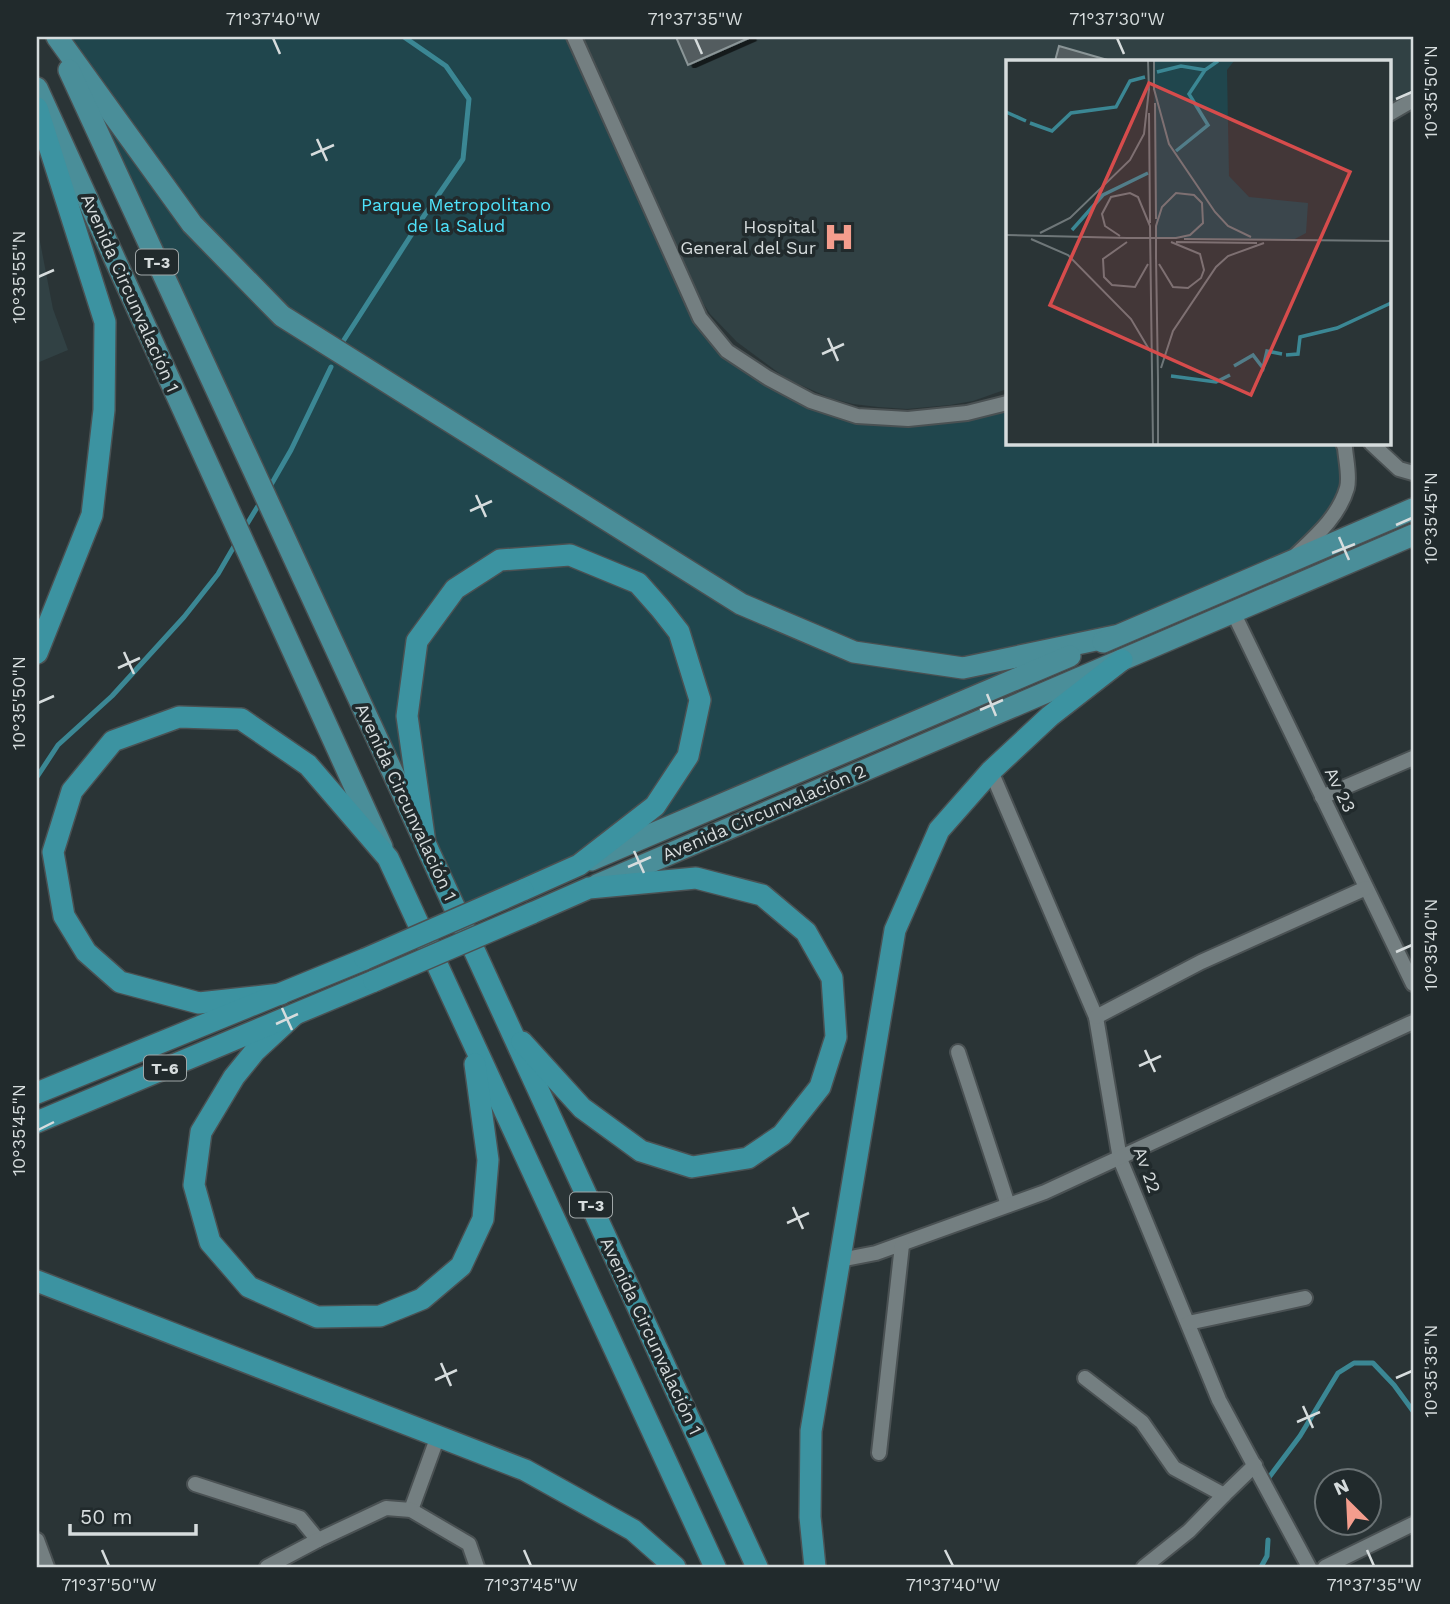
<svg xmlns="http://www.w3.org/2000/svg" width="1450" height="1604" viewBox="0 0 1450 1604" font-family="'Work Sans',sans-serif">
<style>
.built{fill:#314144}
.green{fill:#20464d}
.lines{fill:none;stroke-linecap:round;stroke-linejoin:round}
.stream{stroke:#3b8794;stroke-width:5}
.building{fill:#525c5e;stroke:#8a9597;stroke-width:2;filter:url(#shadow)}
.minor-casing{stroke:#4a5153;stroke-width:18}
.primary-casing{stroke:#4a5153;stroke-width:24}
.trunk-casing{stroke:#4a5153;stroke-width:24}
.minor{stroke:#747f81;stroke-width:14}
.primary{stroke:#4a8e99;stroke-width:21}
.trunk{stroke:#3c93a1;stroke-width:21}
.trunk-bridge-casing{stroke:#4a5153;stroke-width:24;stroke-linecap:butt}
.trunk-bridge{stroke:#3c93a1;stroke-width:21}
.ticks{fill:none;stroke:#d6dcdd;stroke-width:2.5}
.labels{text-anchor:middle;stroke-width:7;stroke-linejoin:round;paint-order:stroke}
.shield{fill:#212a2c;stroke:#a0a7a8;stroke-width:2}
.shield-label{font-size:16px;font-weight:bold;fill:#d6dcdd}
.park-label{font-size:18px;fill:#4fe3fc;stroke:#212a2c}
.poi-label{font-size:18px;fill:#d6dcdd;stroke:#212a2c;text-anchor:end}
.street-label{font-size:18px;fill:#d6dcdd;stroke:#212a2c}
.inset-river{fill:none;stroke:#3b8794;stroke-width:3.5}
.inset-road{fill:none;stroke:#6f7779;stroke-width:2}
.view{fill:#d64c4c;fill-opacity:0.15;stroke:#d64c4c;stroke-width:3.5}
.inset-edge{fill:none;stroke:#d6dcdd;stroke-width:3.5}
.neatline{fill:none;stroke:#d6dcdd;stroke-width:2.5}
.ticks-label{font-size:18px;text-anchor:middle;fill:#d6dcdd}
</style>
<defs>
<filter id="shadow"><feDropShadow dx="5.5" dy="3" stdDeviation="0" flood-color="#0009"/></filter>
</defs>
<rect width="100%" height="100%" fill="#2a3436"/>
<g class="built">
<polygon points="574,37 1413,37 1413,86 1408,94 1389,104 1389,61 1007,61 1007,389 973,401 950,405 907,409 878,407 853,404 830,398 787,379 737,342 710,314 694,289 633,151 623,145"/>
<polygon points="37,226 53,309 68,350 37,363"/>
</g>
<polygon class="green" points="53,37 574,37 700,318 727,351 811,401 908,419 1007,403 1007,443 1343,443 1348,486 1289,562 459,918"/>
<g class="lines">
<g class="stream">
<polyline points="342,343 417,226 463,159 469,99 446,66 404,37"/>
<polyline points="268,490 291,450 331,367"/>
<polyline points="244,529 261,501"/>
<polyline points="37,777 58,745 112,696 184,617 218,574 236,543"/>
<polyline points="1267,1480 1300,1436 1338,1373 1354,1363 1373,1363 1394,1385 1413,1411"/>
<polyline points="1261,1567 1267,1556 1268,1540"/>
</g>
</g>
<g class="building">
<polygon points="676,37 751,37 688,65"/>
<polygon points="1059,46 1111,61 1055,61"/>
</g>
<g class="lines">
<g class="minor-casing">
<g id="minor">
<polyline points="574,37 700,318 727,351 768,378 811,401 857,416 908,419 967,413 1007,403"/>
<polyline points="1389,114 1413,100"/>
<polyline points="1371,443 1399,469 1413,473"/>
<path d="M1296 555C1316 536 1339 516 1347 488 1350 477 1346 460 1345 448L1343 443"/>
<polyline points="1233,612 1413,984"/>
<polyline points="991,771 1096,1017 1120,1159 1219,1400 1309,1567"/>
<polyline points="1322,797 1413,758"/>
<polyline points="1096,1017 1201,962 1366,888"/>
<polyline points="958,1052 1008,1205"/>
<polyline points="840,1260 876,1253 1045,1192 1413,1022"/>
<polyline points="1188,1323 1305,1298"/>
<polyline points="1085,1378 1142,1422 1174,1468 1224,1495 1255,1465"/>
<polyline points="879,1453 902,1245"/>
<polyline points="195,1484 300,1518 318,1540"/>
<polyline points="411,1510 438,1436"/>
<polyline points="37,1540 47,1567"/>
<polyline points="267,1567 318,1540 386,1508 411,1510 469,1544 477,1567"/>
<polyline points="1144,1567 1189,1531 1224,1495"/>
<polyline points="1325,1567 1413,1524"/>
</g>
</g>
<g class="primary-casing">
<g id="primary">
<polyline points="57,37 192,224 282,316 741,604 854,652 963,668 1115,636"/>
<polyline points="69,70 422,836"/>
<polyline points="37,88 382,847"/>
<polyline points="1103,642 1413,509"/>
<polyline points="591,860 1070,656"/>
<polyline points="597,885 1413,535"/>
</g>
</g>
<g class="trunk-casing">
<g id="trunk">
<polyline points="37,108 105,322 104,410 92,515 37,653"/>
<polyline points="523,890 579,865 655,806 688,756 700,700 679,632 661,609 638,583 570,555 500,560 455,589 417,641 407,716 425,843 757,1567"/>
<polyline points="281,994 199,1003 120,982 86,952 64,916 53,852 72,791 113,741 179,717 241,719 308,765 388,858 715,1567"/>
<polyline points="294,1015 255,1051 234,1077 201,1132 194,1185 210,1242 249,1287 317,1317 380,1316 422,1299 461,1266 483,1219 488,1160 475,1064"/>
<polyline points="522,1042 582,1108 641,1151 692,1167 748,1158 782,1135 820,1087 836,1037 832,978 806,932 762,895 696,878 589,888 532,913"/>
<polyline points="37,1093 365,959"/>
<polyline points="37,1122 374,981"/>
<polyline points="37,1281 525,1470 633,1530 675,1567"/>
<polyline points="815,1567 810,1517 811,1431 895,930 939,830 991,771 1050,716 1122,660"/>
</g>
</g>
<use href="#minor" class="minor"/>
<use href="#primary" class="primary"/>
<use href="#trunk" class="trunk"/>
<g class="trunk-bridge-casing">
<g id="trunk-bridge">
<polyline points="365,959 523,890"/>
<polyline points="374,981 532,913"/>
</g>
</g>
<use href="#trunk-bridge" class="trunk-bridge"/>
</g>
<path class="ticks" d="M273 38 280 54M695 38 702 54M1117 38 1124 54M1396 99 1412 92M317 139 327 161M311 155 334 145M38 277 54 270M828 338 838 361M822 354 844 344M476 495 486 517M470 511 492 501M1396 525 1412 518M1339 537 1349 560M1332 553 1355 544M124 652 134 674M118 668 140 658M987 694 996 716M38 703 54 696M980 710 1003 700M634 851 644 873M628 867 651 857M1396 952 1412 945M282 1008 292 1030M276 1024 298 1014M1145 1050 1155 1072M1139 1066 1161 1056M38 1130 54 1122M793 1207 803 1229M787 1223 809 1213M441 1363 451 1386M1396 1378 1412 1371M435 1380 457 1370M1303 1406 1313 1428M1297 1422 1320 1412M102 1550 109 1566M524 1550 531 1566M945 1550 953 1566M1367 1550 1374 1566"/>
<defs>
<g id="hospital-bare" transform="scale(2.415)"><path d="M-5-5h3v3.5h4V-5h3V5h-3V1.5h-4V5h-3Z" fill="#f49d8d" stroke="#212a2c" stroke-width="2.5" paint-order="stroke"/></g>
</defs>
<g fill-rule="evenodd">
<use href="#hospital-bare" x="839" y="237"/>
</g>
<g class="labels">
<g class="shield">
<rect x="136" y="249.5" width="42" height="25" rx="5"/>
<rect x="144" y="1055.5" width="42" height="25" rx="5"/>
<rect x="570" y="1192.5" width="42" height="25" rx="5"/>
</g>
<g class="shield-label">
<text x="157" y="268">T-3</text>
<text x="165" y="1074">T-6</text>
<text x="591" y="1211">T-3</text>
</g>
<g class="park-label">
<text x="456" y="211">Parque Metropolitano<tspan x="456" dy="21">de la Salud</tspan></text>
</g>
<g class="poi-label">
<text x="816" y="233">Hospital<tspan x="816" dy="21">General del Sur</tspan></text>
</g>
<g class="street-label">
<text transform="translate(130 293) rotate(66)" y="6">Avenida Circunvalación 1</text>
<text transform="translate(1340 790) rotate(64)" y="6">Av 23</text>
<text transform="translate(406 802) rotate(65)" y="6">Avenida Circunvalación 1</text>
<text transform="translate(764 813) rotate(-23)" y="6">Avenida Circunvalación 2</text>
<text transform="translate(1147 1170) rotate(70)" y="6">Av 22</text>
<text transform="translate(651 1336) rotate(65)" y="6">Avenida Circunvalación 1</text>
</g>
</g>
<g transform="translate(1006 60)">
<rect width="385" height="385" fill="#2a3436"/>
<path d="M148 1H228L221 10 223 116 243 137 302 143 300 173 287 180 150 178Z" fill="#20464d"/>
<path class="inset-river" d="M151 12 175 6 199 10M0 52 20 61M24 63 46 71 65 53 110 47 124 21 139 17M170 91 202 65 183 34 199 10 212 1M66 170 97 135 142 113M280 295 292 294 294 277 331 268 385 243M228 306 247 295 257 308 261 291 276 294M165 316 210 322 224 315"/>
<path class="inset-road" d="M142 1 143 30M148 1V30M148 29 163 84 209 152 222 166 245 177M149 43 150 159M143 53 144 163M34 173 64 158 124 100 138 74 143 29M0 175 121 178H170L184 175 197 163 196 143 188 135 170 133 156 147 150 166V197L152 319V384M114 176 99 166 96 154 105 137 124 133 132 137 144 166 147 384M25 179 62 195 125 259 144 291M178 179 385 181M121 182 97 199 98 217 106 225 129 227 142 204M170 182 251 183M153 204 167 227 182 228 195 218 198 210 194 194 165 182M155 308 167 271 210 207 222 196 258 183"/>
<path class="view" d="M143 23 344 112 245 335 44 245Z"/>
<rect width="385" height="385" class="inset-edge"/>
</g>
<rect width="1450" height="1604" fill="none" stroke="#212a2c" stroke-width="77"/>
<g transform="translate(1348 1502) rotate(336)"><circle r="33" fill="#212a2c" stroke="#697173" stroke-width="2"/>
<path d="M0-5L12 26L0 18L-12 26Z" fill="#f49d8d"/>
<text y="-10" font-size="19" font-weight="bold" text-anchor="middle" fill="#d6dcdd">N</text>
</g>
<path d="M70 1524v10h126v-10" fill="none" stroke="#d6dcdd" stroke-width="3.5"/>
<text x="80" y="1524" font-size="21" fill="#d6dcdd" stroke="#212a2c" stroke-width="5" paint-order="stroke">50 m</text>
<rect x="38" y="38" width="1374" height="1528" class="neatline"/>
<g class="ticks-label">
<text x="273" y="25">71°37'40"W</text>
<text x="695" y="25">71°37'35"W</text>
<text x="1117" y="25">71°37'30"W</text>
<text transform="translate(1431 92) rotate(-90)" y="6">10°35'50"N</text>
<text transform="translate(19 277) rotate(-90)" y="6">10°35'55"N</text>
<text transform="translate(1431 518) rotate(-90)" y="6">10°35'45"N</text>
<text transform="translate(19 703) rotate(-90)" y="6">10°35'50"N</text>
<text transform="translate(1431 945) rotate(-90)" y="6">10°35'40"N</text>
<text transform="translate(19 1130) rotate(-90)" y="6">10°35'45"N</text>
<text transform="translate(1431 1371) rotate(-90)" y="6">10°35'35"N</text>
<text x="109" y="1591">71°37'50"W</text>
<text x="531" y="1591">71°37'45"W</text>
<text x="953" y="1591">71°37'40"W</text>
<text x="1374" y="1591">71°37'35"W</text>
</g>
</svg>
